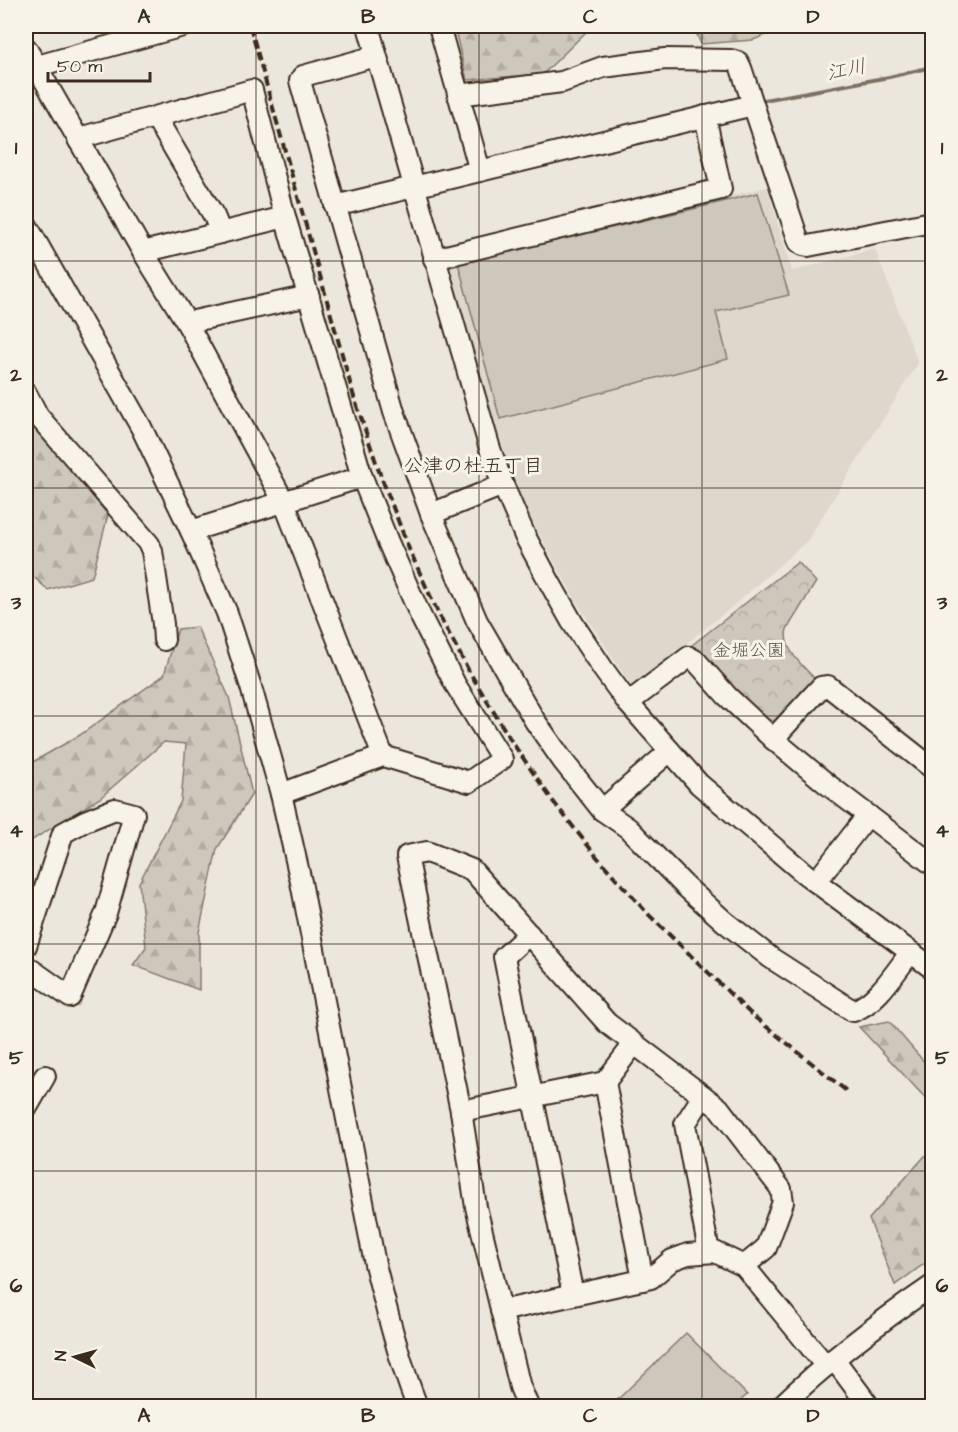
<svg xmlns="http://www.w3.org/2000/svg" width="958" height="1432" viewBox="0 0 958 1432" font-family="'Architects Daughter','Klee One',sans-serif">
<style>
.built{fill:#ddd7cc}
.forest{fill:url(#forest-firs);stroke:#84796d;stroke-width:1.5}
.park{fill:url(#park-crowns);stroke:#84796d;stroke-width:1.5}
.pitch{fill:#cec8bc;stroke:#84796d;stroke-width:1.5}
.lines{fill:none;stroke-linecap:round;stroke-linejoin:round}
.stream{stroke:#7c7064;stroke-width:4}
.minor-casing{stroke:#3b2a1e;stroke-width:24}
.minor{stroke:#f7f3e8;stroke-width:20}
.rail{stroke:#3b2a1e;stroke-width:4;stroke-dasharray:9 4.5;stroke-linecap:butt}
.grid{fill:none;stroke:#3b2a1e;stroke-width:1.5;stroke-opacity:0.55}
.labels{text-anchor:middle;stroke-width:6;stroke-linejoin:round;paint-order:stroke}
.park-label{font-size:18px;fill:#605246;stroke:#f7f3e8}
.water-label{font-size:20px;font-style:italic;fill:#615347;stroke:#f7f3e8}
.neighbourhood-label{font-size:20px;fill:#3b2a1e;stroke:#f7f3e8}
.neatline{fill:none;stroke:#3b2a1e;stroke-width:2}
.grid-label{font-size:20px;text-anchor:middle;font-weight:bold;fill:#3b2a1e}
</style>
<defs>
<pattern id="forest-firs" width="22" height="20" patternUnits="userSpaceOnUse" patternTransform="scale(1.5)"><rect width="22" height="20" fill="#cec8bc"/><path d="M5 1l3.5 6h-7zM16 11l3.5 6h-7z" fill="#b2aca1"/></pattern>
<pattern id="park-crowns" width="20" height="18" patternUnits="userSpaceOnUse" patternTransform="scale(1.5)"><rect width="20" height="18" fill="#cec8bc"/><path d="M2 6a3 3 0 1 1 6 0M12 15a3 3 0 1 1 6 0" fill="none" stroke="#b2aca1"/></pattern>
</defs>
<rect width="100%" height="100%" fill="#ece7dc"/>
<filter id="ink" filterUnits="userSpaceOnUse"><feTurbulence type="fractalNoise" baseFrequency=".0167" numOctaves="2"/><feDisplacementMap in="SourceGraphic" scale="12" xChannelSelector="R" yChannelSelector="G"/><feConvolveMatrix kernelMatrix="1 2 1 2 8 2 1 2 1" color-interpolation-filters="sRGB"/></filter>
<g filter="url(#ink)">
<polygon class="built" points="767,187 792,271 875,249 918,363 807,541 727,611 632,687 576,601 523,504 497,430 449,262"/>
<g class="forest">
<polygon points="454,26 586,26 586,32 543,74 467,80"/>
<polygon points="693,26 789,26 753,40 701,44"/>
<polygon points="26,409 32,422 108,515 92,577 48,590 26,570"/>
<polygon points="197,627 229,697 252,794 217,849 199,932 199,990 133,965 146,947 139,883 181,801 186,744 164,742 100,798 26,844 26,766 80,735 164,675 178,629"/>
<polygon points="889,1021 932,1071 932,1105 859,1027"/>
<polygon points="932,1148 932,1258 895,1285 869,1219"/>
</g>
<path class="park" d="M798 562 816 582 787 629C781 649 806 669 819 683L771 732 692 645Z"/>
<g class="pitch">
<polygon points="758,193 789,295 716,312 728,359 500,419 458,263 689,210"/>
<polygon points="686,1333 747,1395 734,1406 611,1406"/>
</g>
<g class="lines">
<polyline class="stream" points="764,100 889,77 932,67"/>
<g class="minor-casing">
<g id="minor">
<polyline points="368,26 490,449 503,485 525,536 550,583 572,622 603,669 628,703 699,784 804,873 932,968"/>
<polyline points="439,26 480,171"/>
<polyline points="26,48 143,252 187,323 284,502 383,756"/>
<path d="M376 56 303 76 300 81 394 412 431 514 477 621 535 721 563 761 602 810 628 828 685 886 725 922 771 958 853 1011C877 1003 895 972 911 952"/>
<polyline points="26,69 183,26"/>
<polyline points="458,95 562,82 603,67 665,59 731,60 738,62 741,68 799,242 803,245 808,246 932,222"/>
<polyline points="156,118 214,216 221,233"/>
<polyline points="79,141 90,135 252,90 285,217 362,477 388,542 421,617 455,684 502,759 469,782 383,756 281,794"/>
<polyline points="335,206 753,105"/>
<path d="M26 224 141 427 191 531 227 613 251 687 281 794 301 882 375 1264C387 1312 399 1360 417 1406"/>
<polyline points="143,252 285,217"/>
<polyline points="434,259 721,189 705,116"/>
<polyline points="187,323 194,321 309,296"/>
<polyline points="26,393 38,416 149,544 152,551 163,624 164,640"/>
<polyline points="431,514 503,485"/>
<polyline points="191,531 362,477"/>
<polyline points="628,703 689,657 696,661 727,696 773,739 827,784 932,864"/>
<polyline points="773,739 821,687 828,686 932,768"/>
<polyline points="602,810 670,751"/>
<polyline points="816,882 868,815"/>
<polyline points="529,934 504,957 573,1295"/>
<polyline points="26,946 63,833 85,821 115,809 134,814 106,913 70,997 26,966"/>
<polyline points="634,1044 605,1082 643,1280"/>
<polyline points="703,1096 685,1124 709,1252"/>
<polyline points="26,1109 45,1076"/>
<polyline points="461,1111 605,1082"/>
<polyline points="501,1311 651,1278 672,1260 688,1254 715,1252 744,1266 826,1366"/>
<polyline points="834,1359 869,1406"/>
<polyline points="528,1406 520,1387 476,1207 461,1111 407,856 427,852 472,870 607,1023 719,1108 781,1189 783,1202 766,1248 744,1266"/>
<path d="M781 1406C828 1361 879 1322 932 1286"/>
</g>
</g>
<use href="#minor" class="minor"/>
<polyline class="rail" points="250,26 354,397 379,471 409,549 439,615 470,673 512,742 552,800 597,857 647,913 752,1015 849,1093"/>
</g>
</g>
<path class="grid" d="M256 26V1406M479 26V1406M702 26V1406M26 261H932M26 488H932M26 716H932M26 944H932M26 1171H932"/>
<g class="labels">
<g class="park-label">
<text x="749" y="656">金堀公園</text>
</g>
<g class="water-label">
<text transform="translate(846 69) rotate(-11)" y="7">江川</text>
</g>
<g class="neighbourhood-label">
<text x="473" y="472">公津の杜五丁目</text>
</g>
</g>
<rect width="958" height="1432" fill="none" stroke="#f7f3e8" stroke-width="66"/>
<g transform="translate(75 1357) rotate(275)" stroke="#f7f3e8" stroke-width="4.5" paint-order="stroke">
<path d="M0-4.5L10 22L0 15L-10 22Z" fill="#3b2a1e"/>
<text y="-9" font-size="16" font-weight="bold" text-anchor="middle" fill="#3b2a1e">N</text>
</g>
<path d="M48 72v9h102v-9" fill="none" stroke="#3b2a1e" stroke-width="3"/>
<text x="57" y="72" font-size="18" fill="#3b2a1e" stroke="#f7f3e8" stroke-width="4.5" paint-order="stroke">50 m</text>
<rect x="33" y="33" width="892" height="1366" class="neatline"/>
<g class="grid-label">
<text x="144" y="23">A</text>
<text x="368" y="23">B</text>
<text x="590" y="23">C</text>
<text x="813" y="23">D</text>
<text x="16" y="154">1</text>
<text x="942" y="154">1</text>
<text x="16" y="381">2</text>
<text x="942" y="381">2</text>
<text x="16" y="609">3</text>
<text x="942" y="609">3</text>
<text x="16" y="837">4</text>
<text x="942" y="837">4</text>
<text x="16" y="1064">5</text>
<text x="942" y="1064">5</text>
<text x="16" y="1292">6</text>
<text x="942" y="1292">6</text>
<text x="144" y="1422">A</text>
<text x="368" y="1422">B</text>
<text x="590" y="1422">C</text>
<text x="813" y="1422">D</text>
</g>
</svg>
